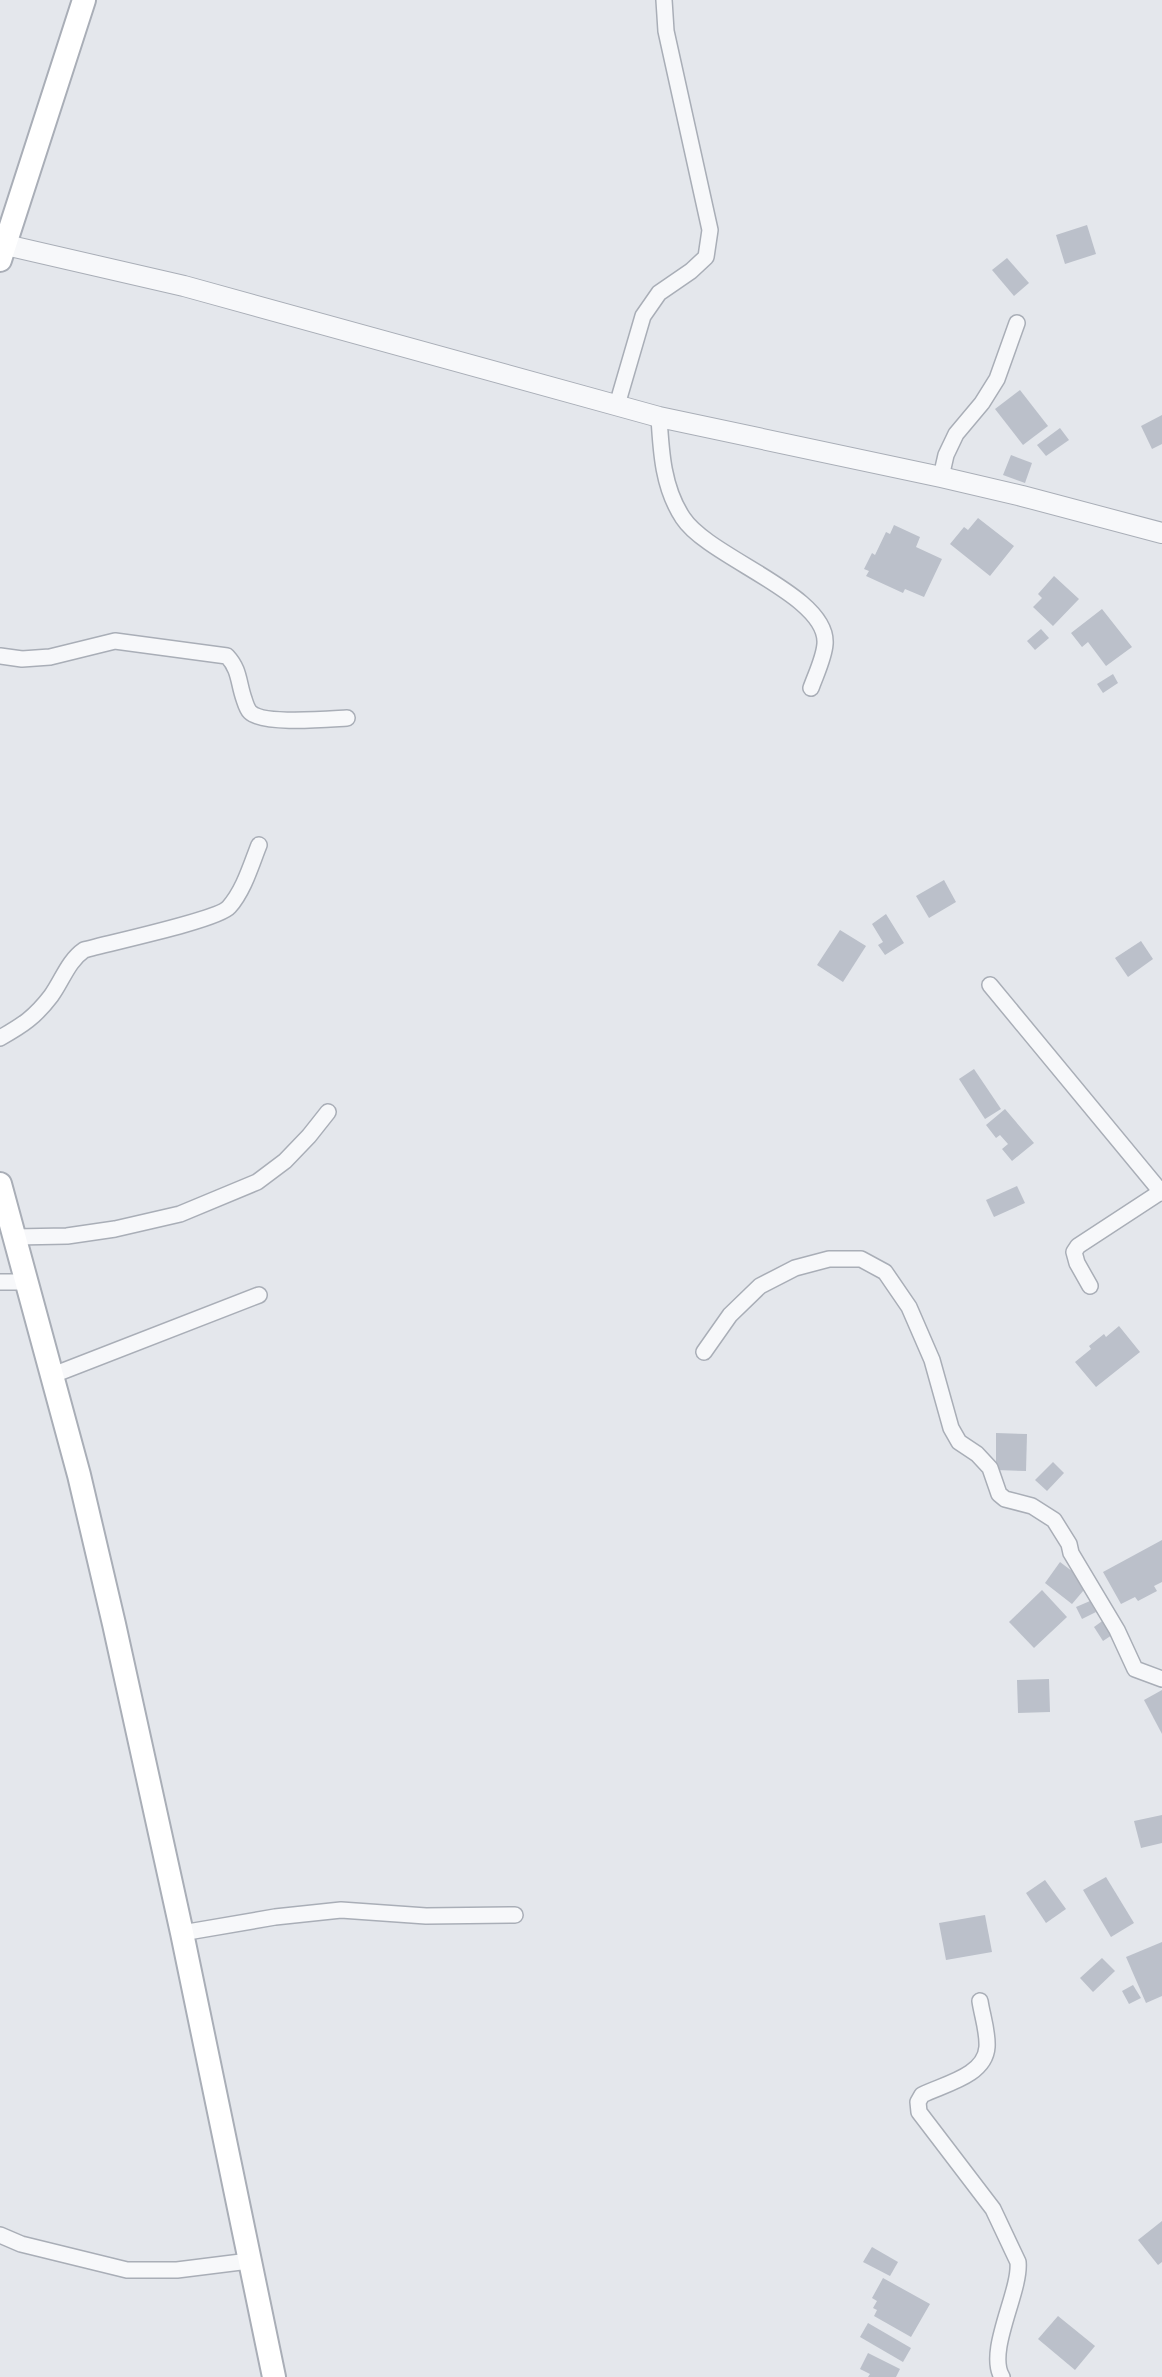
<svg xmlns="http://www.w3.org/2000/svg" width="1162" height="2377" viewBox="0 0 1162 2377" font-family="Raleway,sans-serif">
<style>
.building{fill:#bbc0ca}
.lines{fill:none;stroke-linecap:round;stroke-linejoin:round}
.minor-casing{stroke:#a9aeb7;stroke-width:18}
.tertiary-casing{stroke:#a9aeb7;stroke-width:22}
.secondary-casing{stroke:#a9aeb7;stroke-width:26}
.minor{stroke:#f7f8fa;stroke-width:15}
.tertiary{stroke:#f7f8fa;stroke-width:20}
.secondary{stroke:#fff;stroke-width:22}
</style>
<rect width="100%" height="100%" fill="#e4e7ec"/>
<g class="building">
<polygon points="1087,225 1096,254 1065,264 1056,235"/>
<polygon points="1007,258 1029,283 1014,296 992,270"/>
<polygon points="1020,390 1048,426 1023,445 995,409"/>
<polygon points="1162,415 1162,444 1152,449 1141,426"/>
<polygon points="1060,428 1069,440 1046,456 1037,445"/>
<polygon points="1011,455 1032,463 1025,483 1003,475"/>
<polygon points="978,518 1014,546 990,576 950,544 964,527 968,530"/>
<polygon points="894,525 920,537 916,547 942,559 924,597 905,589 903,593 866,576 869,571 864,569 872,553 875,555 886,532 890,534"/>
<polygon points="1054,576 1079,599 1053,626 1033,607 1042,598 1038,594"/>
<polygon points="1102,609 1132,647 1106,666 1088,642 1082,647 1071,633"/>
<polygon points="1041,629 1049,638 1035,650 1027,641"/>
<polygon points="1113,674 1118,683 1103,693 1097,684"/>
<polygon points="944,880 956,902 929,918 916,896"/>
<polygon points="886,914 904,943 885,955 878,945 883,942 872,924"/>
<polygon points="840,930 866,946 843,982 817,965"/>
<polygon points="1141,941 1153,959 1128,977 1115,958"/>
<polygon points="974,1069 1001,1109 985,1119 959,1079"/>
<polygon points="1005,1109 1034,1143 1012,1161 1002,1149 1008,1144 1000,1135 996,1138 986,1125"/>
<polygon points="1017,1186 1025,1203 994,1217 986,1200"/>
<polygon points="1119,1326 1140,1352 1096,1387 1075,1362 1091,1349 1089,1346 1104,1334 1106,1337"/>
<polygon points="996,1433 1027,1434 1026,1471 996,1470"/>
<polygon points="1053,1462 1064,1473 1047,1491 1035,1480"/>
<polygon points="1162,1540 1162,1582 1154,1586 1157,1591 1138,1601 1135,1597 1121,1604 1103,1572"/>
<polygon points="1060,1562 1089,1584 1072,1604 1045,1583"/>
<polygon points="1042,1590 1067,1617 1034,1648 1009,1622"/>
<polygon points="1090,1601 1096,1612 1082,1619 1076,1607"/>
<polygon points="1105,1619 1115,1633 1103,1641 1094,1627"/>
<polygon points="1049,1679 1050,1712 1018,1713 1017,1680"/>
<polygon points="1162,1690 1162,1734 1144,1700"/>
<polygon points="1162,1815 1162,1843 1141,1848 1134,1821"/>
<polygon points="1106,1877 1134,1923 1111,1937 1083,1890"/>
<polygon points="1045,1880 1066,1909 1046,1923 1026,1893"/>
<polygon points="985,1915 992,1952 946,1960 939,1923"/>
<polygon points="1162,1942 1162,1996 1146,2003 1126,1957"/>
<polygon points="1102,1958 1115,1971 1093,1992 1080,1978"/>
<polygon points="1133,1985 1141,1998 1129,2004 1122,1991"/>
<polygon points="1162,2221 1162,2262 1158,2265 1138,2240"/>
<polygon points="872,2247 898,2262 890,2276 863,2262"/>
<polygon points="883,2278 930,2304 911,2337 874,2316 877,2310 873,2308 877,2301 872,2298"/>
<polygon points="1058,2316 1095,2346 1075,2370 1038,2339"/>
<polygon points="868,2323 911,2348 903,2362 860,2337"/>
<polygon points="868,2353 900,2369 896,2377 868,2377 870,2374 860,2369"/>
</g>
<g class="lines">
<g class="minor-casing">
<g id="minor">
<polyline points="617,405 643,316 659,293 691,271 706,257 710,230 666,31 664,0"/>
<path d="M659 417C661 452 663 488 683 518 709 558 829 595 825 644 824 658 816 674 811 688"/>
<polyline points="941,477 946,455 956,434 982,403 997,379 1017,323"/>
<path d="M0 656 22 659 50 657 115 641 227 656C240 670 238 682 244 699 245 702 247 709 250 712 263 725 328 719 347 718"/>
<polyline points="990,985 1162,1193"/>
<path d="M0 1038C23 1025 35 1017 51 996 62 981 68 961 84 950 108 943 218 920 229 907 244 890 251 865 259 845"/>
<polyline points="15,1237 67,1236 115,1229 180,1214 257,1182 285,1161 309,1136 328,1112"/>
<polyline points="0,1282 27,1282"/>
<polyline points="1090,1286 1077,1263 1074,1252 1078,1246 1162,1191"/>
<polyline points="704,1352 730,1315 760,1286 795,1268 829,1259 861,1259 885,1272 909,1307 932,1360 951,1428 959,1442 977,1454 990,1468 999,1494 1005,1499 1032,1506 1054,1520 1069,1544 1071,1553 1117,1630 1135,1669 1162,1679"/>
<polyline points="53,1375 259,1295"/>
<polyline points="182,1933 275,1917 341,1910 426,1916 515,1915"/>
<path d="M980 2001C982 2015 988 2032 987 2047 985 2076 944 2084 922 2095L918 2102 919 2112 993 2209 1018 2262C1021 2291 986 2351 1002 2377"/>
<polyline points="0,2235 21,2244 127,2270 177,2270 249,2261"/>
</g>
</g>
<g class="tertiary-casing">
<polyline id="tertiary" points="6,245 184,286 659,417 941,477 1022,496 1162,533"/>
</g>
<g class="secondary-casing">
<g id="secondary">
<polyline points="0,260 84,0"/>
<polyline points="0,1184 79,1475 114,1624 182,1933 274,2377"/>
</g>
</g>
<use href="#minor" class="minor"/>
<use href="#tertiary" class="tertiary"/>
<use href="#secondary" class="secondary"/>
</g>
</svg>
